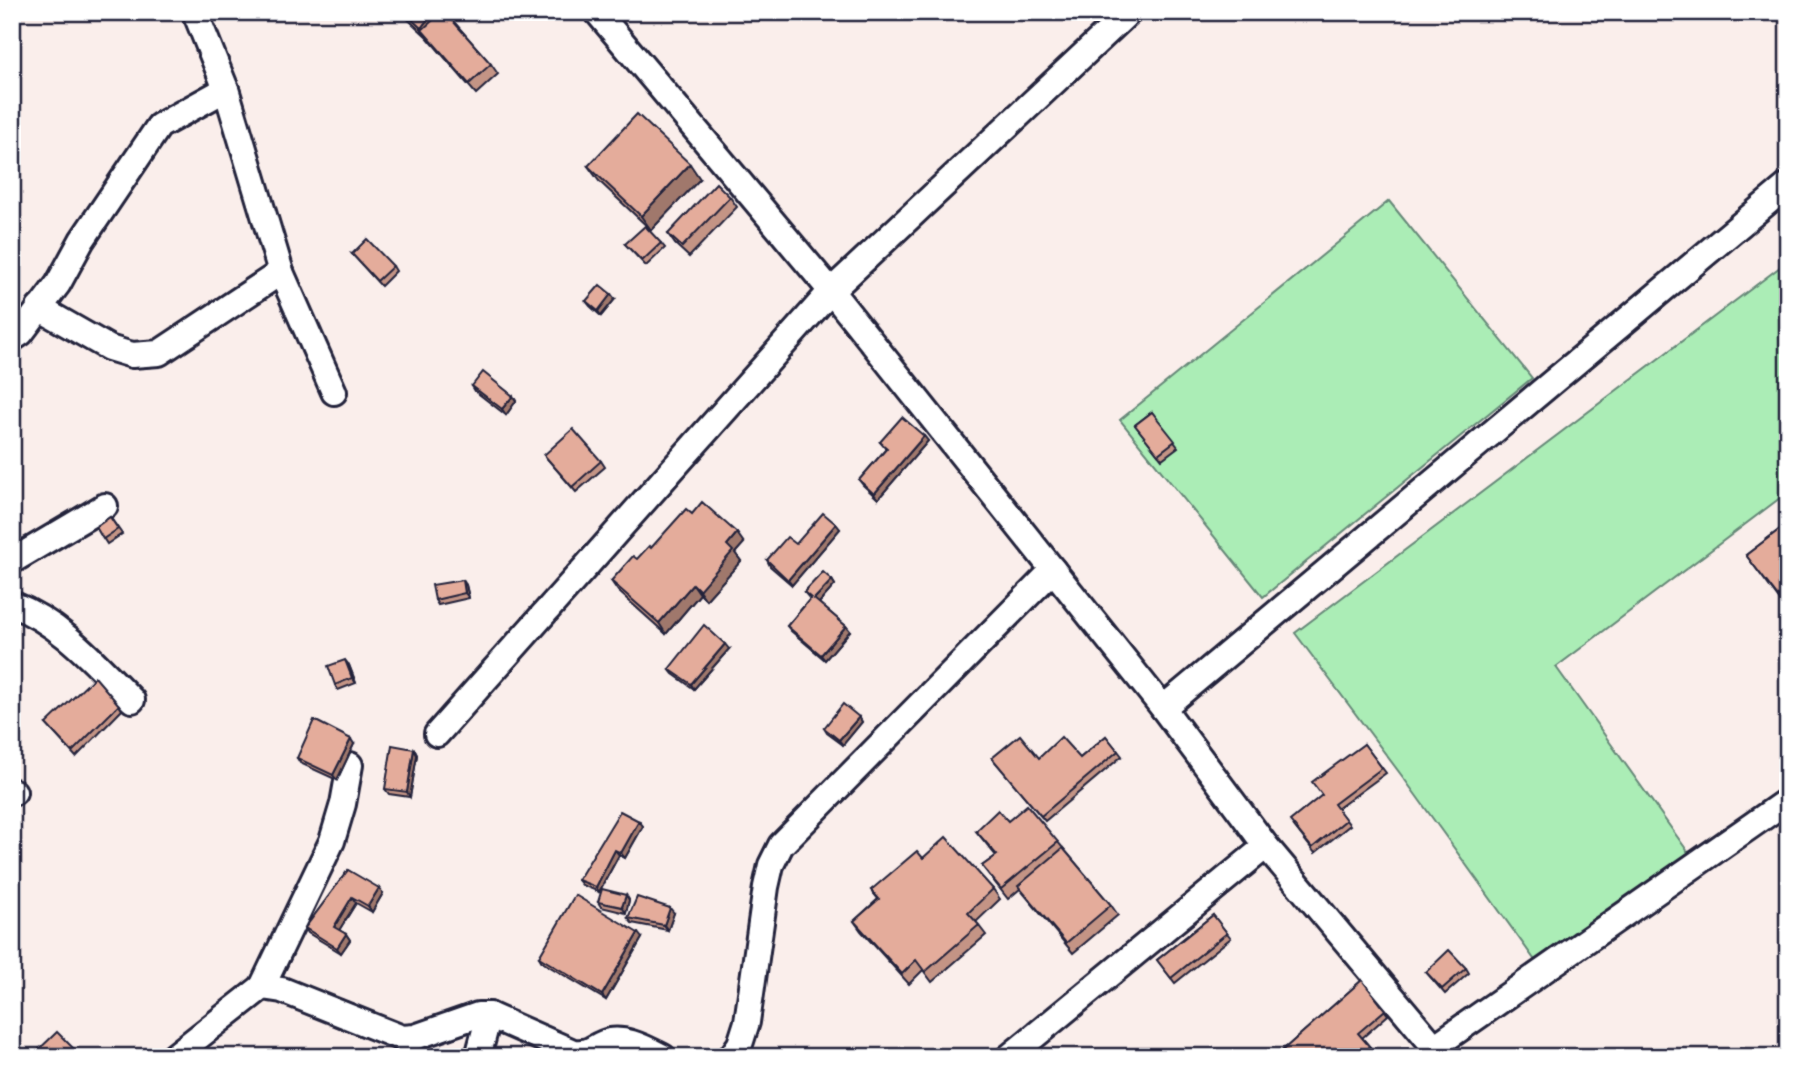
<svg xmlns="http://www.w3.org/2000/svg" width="1800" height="1069" viewBox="0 0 1800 1069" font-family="'Shantell Sans',sans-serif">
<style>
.green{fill:#abedb6;stroke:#668878;stroke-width:2}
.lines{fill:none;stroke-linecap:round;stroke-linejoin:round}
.minor-casing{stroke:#22223b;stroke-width:30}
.minor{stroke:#fff;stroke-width:24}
.wall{fill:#c49485;stroke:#22223b;stroke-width:2}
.shaded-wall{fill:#a0786c;stroke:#22223b;stroke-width:2}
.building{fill:#e4ac9b;stroke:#22223b;stroke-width:2}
</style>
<rect width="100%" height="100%" fill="#faeeeb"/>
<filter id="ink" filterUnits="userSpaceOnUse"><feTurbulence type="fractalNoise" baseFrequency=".0143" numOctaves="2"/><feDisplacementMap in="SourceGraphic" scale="14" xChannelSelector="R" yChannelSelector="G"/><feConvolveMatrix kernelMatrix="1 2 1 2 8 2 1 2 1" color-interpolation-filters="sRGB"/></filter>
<g filter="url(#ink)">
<g class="green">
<polygon points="1389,201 1532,378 1263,597 1120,420"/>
<polygon points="1788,261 1788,492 1556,667 1691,856 1539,966 1405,780 1295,633"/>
</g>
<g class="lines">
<g class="minor-casing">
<g id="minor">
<polyline points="195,12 226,89 281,272 334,392"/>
<polyline points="597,12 831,291 1163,708 1266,846 1443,1057"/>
<polyline points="39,308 109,348 132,355 159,353 281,272"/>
<polyline points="12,339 21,333 58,284 82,240 159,126 226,89"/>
<polyline points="12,561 105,506"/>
<path d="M12 604C62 624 94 662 132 700"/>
<polyline points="1163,708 1788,185"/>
<polyline points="437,734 831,291 1129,12"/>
<polyline points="12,793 14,792"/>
<polyline points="262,987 332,841 343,804 350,765"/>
<polyline points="1434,1047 1788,800"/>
<path d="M173 1057 262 987 282 990 402 1038 415 1037 478 1015H489L573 1052C592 1053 589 1049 604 1043 623 1035 647 1049 663 1057"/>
<polyline points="478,1057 489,1015"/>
<polyline points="731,1057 740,1044 747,1022 766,887 771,865 781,845 1053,570"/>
<polyline points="1009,1057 1266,846"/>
</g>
</g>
<use href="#minor" class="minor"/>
</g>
<g class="wall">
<polygon points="400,12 448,12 447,14 491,64 498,74 476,94 427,37"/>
<polygon points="588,166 700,179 651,230 599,181"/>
<polygon points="730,197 737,207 689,257 675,244 668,234"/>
<polygon points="661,243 665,248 646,266 625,244"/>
<polygon points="352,254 393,266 396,271 381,286"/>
<polygon points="615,299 601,316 590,306 586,301"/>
<polygon points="472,386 513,396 516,401 506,415 475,391"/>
<polygon points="1152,412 1178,447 1162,459 1135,425"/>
<polygon points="924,436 928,441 878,499 863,485 859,480 886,449 880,442"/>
<polygon points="544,455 601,461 605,467 576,492"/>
<polygon points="692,514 744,543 735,553 741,561 706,600 700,594 666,634 618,591 611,581"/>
<polygon points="110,517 122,534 107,544 96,527"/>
<polygon points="1788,523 1788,597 1781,602 1746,555"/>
<polygon points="836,524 840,529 792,585 770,566 767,560"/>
<polygon points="832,580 835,585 819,603 846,626 850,631 825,660 791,631 787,626 810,599 804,592"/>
<polygon points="466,585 469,598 438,605 435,600"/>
<polygon points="729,649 694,689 673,674 669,669"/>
<polygon points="349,665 356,683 338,690 335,685"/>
<polygon points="119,705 122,710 76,757 46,724"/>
<polygon points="859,717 862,722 843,745 827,733 824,728"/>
<polygon points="1106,736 1122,756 1045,821 992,758 1080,758"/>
<polygon points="354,744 337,780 300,763 297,758"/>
<polygon points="1364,744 1386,773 1337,809 1350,825 1315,853 1294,826 1322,795"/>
<polygon points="414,749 417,755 410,797 389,794 385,789"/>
<polygon points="639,821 643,826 625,858 619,855 599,892 582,885 578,880"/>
<polygon points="1008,821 1058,842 1111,905 1118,915 1073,953 1020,889 1008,899 982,866 996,856 976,831"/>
<polygon points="923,858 993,889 1000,899 976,922 986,935 932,982 923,970 909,984 861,931 854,921 878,899 871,890"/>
<polygon points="348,870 383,893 372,912 356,903 339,930 346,934 350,940 341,953 308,933 305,928"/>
<polygon points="626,895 629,900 626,913 601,907 598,902"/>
<polygon points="674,913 668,930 632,923 628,918"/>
<polygon points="1213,915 1231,938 1175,983 1157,960"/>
<polygon points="642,938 606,1000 542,962 539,957"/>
<polygon points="1466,968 1469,973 1445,994 1426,972"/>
<polygon points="1362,980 1388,1015 1362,1038 1374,1052 1369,1057 1275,1057"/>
</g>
<g class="shaded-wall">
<polygon points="433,12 448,12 429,37 421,28"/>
<polygon points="690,164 700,179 651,230 641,216"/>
<polygon points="611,294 615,299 601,316 598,311"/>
<polygon points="513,396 516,401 506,415 502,409"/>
<polygon points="924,436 928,441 878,499 874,494"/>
<polygon points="836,524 840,529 792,585 788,580"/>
<polygon points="737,533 744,543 735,553 741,561 706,600 699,590 727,545"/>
<polygon points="463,580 466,585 469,598 465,593"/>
<polygon points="832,580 835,585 818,604 814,599"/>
<polygon points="693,584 700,594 666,634 659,623"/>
<polygon points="846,626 850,631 825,660 821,655"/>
<polygon points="725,644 729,649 694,689 691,684"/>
<polygon points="345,660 349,665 356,683 352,678"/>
<polygon points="859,717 862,722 843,745 839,740"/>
<polygon points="351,739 354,744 337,780 333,775"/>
<polygon points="414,749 417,755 410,797 407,792"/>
<polygon points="639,821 643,826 625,858 621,853"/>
<polygon points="615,850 619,855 599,892 596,887"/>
<polygon points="379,888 383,893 372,912 368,906"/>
<polygon points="626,895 629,900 626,913 622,907"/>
<polygon points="352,897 356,903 338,932 334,927"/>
<polygon points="670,908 674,913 668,930 664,925"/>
<polygon points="638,933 642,938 606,1000 602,995"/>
<polygon points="346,934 350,940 341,953 337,948"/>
</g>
<g class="building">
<polygon points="404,12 433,12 421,28"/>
<polygon points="442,12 445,12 491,64 469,84 422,30"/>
<polygon points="637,114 690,164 641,216 588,166"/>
<polygon points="716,183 730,197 682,247 668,234"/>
<polygon points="645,226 661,243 642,261 625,244"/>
<polygon points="367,239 393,266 377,281 352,254"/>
<polygon points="600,285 611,294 598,311 586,301"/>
<polygon points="483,372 513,396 502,409 472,386"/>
<polygon points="1152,412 1175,441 1158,454 1135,425"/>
<polygon points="902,417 924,436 874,494 859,480 887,448 880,442"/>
<polygon points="573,429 601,461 572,487 544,455"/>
<polygon points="702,502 737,533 727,545 733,551 699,590 693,584 659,623 611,581 633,556 637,559 649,546 651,548 686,509 692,514"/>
<polygon points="823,513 836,524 788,580 767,560 787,537 796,544"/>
<polygon points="110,517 118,529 103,539 96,527"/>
<polygon points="1788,523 1788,589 1778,597 1746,555"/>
<polygon points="823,572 832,580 814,599 846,626 821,655 787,626 811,598 804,592"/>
<polygon points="463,580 465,593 435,600 432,585"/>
<polygon points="704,625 725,644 691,684 669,669"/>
<polygon points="345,660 352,678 335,685 328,666"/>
<polygon points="95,677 119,705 72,752 46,724"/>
<polygon points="843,704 859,717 839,740 824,728"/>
<polygon points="314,720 351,739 333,775 297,758"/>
<polygon points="1020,735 1039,758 1061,737 1080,758 1106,736 1118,751 1041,816 992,758"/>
<polygon points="1364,744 1382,768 1334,804 1346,820 1312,848 1290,821 1322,795 1312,782"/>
<polygon points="392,745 414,749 407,792 385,789"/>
<polygon points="1027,805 1058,842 1001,889 982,866 997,855 976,831 998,810 1008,821"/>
<polygon points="620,811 639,821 621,853 615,850 596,887 578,880"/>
<polygon points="946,837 993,889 968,913 979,925 925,972 916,960 902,974 854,921 879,899 871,890 917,851 923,858"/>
<polygon points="1063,848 1111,905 1066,943 1018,886"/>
<polygon points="348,870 379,888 368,906 352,897 334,927 346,934 337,948 305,928"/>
<polygon points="602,889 626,895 622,907 598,902"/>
<polygon points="575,895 638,933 602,995 539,957"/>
<polygon points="637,897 670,908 664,925 628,918"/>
<polygon points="1213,915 1227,933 1171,978 1157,960"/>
<polygon points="1449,950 1466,968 1442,989 1426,972"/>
<polygon points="1362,980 1385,1010 1358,1033 1370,1047 1359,1057 1275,1057"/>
<polygon points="57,1032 82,1057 31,1057"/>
</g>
</g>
<rect width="1800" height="1069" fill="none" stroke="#fff" stroke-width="42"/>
<rect x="21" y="21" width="1758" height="1027" fill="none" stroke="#22223b" stroke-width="2.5" filter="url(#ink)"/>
</svg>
